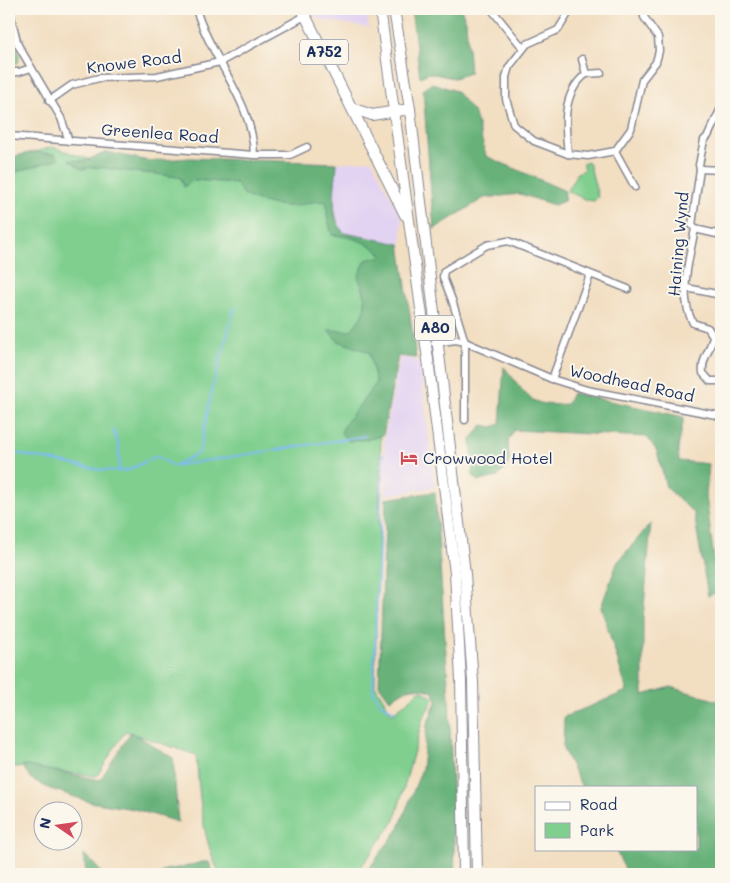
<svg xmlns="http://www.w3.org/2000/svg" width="730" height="883" viewBox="0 0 730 883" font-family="Mali,sans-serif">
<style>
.built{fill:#e3d3f2}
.green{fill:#80cf8f;stroke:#4e7f76}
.forest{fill:#68b27a;stroke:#42706c}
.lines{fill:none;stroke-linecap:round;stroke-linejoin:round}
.stream{stroke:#7ebbf1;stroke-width:2}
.street-casing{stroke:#868690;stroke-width:9}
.primary-casing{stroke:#868690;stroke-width:12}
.street{stroke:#fff;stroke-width:6}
.primary{stroke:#fff;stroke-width:10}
.labels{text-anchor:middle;stroke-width:4;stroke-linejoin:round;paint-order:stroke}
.shield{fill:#fbf7ec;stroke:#5e6b89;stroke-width:1}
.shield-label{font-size:15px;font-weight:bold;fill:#1b2f5e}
.street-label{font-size:16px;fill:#1b2f5e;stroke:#fbf7ec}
.poi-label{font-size:16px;fill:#1b2f5e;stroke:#fbf7ec;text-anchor:start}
</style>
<rect width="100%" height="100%" fill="#fbf7ec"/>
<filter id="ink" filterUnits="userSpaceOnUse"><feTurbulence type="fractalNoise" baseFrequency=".02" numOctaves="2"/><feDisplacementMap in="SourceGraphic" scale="10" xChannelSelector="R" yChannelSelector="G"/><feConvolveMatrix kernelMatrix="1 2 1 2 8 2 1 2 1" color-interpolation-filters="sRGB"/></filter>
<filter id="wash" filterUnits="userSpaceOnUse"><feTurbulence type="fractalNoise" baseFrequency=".0096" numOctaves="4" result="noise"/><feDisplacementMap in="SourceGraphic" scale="20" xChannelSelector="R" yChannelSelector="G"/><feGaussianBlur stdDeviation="1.12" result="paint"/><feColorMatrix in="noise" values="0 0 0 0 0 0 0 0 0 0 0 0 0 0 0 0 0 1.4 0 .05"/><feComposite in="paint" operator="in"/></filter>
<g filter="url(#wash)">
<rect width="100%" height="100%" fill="#f2dec1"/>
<g class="built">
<polygon points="314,9 366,9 369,28 317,19"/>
<polygon points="372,160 402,219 402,242 400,244 344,233 337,226 334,202 337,163"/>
<polygon points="400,357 417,360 421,370 435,487 386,495 384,439"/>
</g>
<g class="green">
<polygon points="9,18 19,56 18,62 9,67"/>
<path d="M53 147 94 161 225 173 330 198 336 231 389 245 381 430 375 685 392 714 421 690 434 698 423 718 395 820 356 874H220C201 837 200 796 196 755L125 731 97 776 9 766V159Z"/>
<polygon points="589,162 598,197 594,201 587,200 567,191 577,173 584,170 583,163"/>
</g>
<g class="forest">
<polygon points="411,9 461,9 466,21 470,73 454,78 429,73 420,77"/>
<polygon points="432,83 456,91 475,114 486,156 565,191 564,201 554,205 520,194 484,198 434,229 423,90"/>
<polygon points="33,152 55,154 59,159 9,174 9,158"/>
<path d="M107 152 149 161 190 158 337 163C336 184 328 215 344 233L400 244 416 358 398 356 383 435 369 439 348 441 341 433C344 422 368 396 376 383L369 352 338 341 328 330 350 331C368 312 369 300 358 277L366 260 383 256C371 242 349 236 332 235L327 216V202C315 200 308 203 296 206 286 208 249 201 242 193 240 190 238 186 236 183L193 180 184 187 181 178C163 174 151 174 133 172 114 170 102 165 82 169L69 160 85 161Z"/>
<path d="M504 367C527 394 527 408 567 404L572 393 684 417 678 448 679 461 709 464 706 496 718 592 708 596 694 513 666 487 657 451 647 437 514 430 508 441 509 462 498 477 479 481 473 476 471 440 482 425 493 427 500 424Z"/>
<path d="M435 492 449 697 455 874H365L399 828 422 769 427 725 437 700 433 692C412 684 407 688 390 700L379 685 386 499Z"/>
<polygon points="651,523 643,619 643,695 671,687 721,702 721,874 624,874 625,869 615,849 696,849 696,787 582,787 563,749 564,717 627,691 601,607 617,563"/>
<polygon points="131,732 173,758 178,822 134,809 90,802 48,788 30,778 22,765 100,780"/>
<polygon points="84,854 103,874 86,874"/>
<polygon points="202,862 209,862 214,874 160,874 164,870 184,867"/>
</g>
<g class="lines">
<g class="stream">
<polyline points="113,430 119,446 119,471"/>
<polyline points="9,452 101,470 126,471 157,456 173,466 365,436"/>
<polyline points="383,454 373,692 381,704 394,711"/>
<polyline points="177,464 199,453 213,385 235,307"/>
</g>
</g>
</g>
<g filter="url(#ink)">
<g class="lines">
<g class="street-casing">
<g id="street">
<polyline points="9,9 18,45 61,118 69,141"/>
<path d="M196 9C211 59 253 101 254 155"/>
<polyline points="571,9 558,30 527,44 509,67 506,77 506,99 514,125 534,141 568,154 588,156 615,151 631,129 642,80 656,62 659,51 658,37 644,17 643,9"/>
<polyline points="492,10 523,48"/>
<polyline points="582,59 586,74"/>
<polyline points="9,72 19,72 31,68"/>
<polyline points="49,101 72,85 99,78 157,76 220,62 305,16"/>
<path d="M721 108 708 136 704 140 699 165 700 169 692 225 695 229C689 259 678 296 693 323L708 328 713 336C711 350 701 359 703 373L710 381H721"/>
<polyline points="9,136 254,155 290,155 307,147"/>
<polyline points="615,151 635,187"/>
<path d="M568 154C565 126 561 94 586 74L601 73"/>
<polyline points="700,169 721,170"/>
<polyline points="695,229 721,235"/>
<polyline points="687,288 721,295"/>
<polyline points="434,343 456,340 465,342 552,379 587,390 721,416"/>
<polyline points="552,379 590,275"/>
<polyline points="465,420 465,342 452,300 443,277 444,271 487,245 508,241 628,289"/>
</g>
</g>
<g class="primary-casing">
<g id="primary">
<polyline points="302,9 405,215"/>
<polyline points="380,9 429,367 455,573 461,680 464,874"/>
<polyline points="394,9 410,109 465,574 473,682 477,874"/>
<polyline points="354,109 372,115 410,109"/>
</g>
</g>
<use href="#street" class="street"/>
<use href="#primary" class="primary"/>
</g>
</g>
<defs>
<g id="hotel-bare" transform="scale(1.35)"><path d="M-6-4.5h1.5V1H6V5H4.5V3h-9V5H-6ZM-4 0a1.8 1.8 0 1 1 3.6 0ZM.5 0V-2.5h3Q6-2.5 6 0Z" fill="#d1495b" stroke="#fbf7ec" stroke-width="2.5" paint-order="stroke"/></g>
</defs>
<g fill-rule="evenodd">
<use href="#hotel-bare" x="409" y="458"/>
</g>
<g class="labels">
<g class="shield">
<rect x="300" y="39.5" width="48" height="25" rx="4"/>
<rect x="415" y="315.5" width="40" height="25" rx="4"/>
</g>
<g class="shield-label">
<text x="324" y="57">A752</text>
<text x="435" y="333">A80</text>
</g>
<g class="street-label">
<text transform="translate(134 62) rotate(-7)" y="6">Knowe Road</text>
<text transform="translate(160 133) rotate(4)" y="6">Greenlea Road</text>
<text transform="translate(678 244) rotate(-85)" y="6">Haining Wynd</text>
<text transform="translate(632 383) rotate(12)" y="6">Woodhead Road</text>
</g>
<g class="poi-label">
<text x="423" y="464">Crowwood Hotel</text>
</g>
</g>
<rect width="730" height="883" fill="none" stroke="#fbf7ec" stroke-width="30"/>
<rect x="535" y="786" width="162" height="65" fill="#fbf7ec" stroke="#a1a7b3"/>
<rect x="545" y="802" width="25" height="8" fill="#ffffff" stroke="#a1a7b3"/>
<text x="580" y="810" font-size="15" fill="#1b2f5e">Road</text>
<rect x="545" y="823" width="25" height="15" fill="#80cf8f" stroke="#a1a7b3"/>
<text x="580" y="836" font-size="15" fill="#1b2f5e">Park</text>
<g transform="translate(58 826) rotate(283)"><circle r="24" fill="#fbf7ec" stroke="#a1a7b3"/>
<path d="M0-4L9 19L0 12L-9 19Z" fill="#d1495b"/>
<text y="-8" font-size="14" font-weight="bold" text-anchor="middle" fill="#1b2f5e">N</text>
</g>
</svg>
